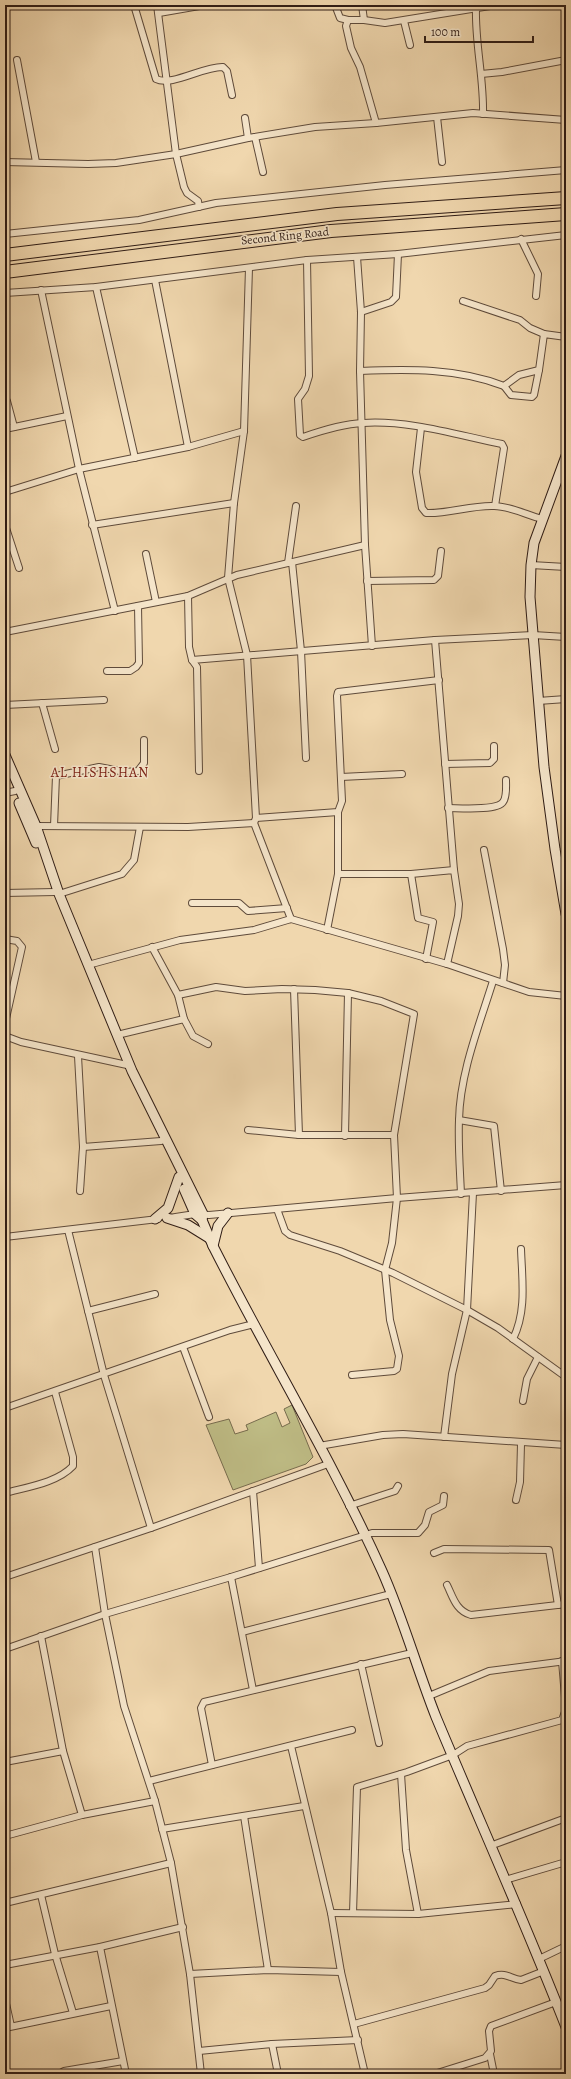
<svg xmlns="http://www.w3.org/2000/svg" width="571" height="2079" viewBox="0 0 571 2079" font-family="Alegreya,serif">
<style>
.green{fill:#bfbd86;stroke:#776c4e}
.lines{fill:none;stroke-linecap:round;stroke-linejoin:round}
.street-casing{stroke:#5f4b3b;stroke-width:8}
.secondary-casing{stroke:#2f1c15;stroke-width:11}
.highway-casing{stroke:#2f1c15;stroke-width:14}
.street{stroke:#f5e5ca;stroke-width:6}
.secondary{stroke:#f5e5ca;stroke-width:9}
.highway{stroke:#f0d7ae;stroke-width:12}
.labels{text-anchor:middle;stroke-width:3;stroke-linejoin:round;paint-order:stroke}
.street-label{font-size:12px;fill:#2f1c15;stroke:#f5e5ca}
.quarter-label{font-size:14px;letter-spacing:1px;fill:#7a1f14;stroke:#f5e5ca}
</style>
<rect width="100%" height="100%" fill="#f0d7ae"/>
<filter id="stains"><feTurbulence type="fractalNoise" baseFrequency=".005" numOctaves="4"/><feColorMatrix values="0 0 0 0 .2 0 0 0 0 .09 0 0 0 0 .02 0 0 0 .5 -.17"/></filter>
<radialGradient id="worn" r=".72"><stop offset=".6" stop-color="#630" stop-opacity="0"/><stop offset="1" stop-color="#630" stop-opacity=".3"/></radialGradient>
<polygon class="green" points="292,1405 313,1457 306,1464 233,1490 206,1425 229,1419 235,1434 248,1430 246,1425 276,1412 282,1427 290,1423 284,1409"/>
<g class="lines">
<g class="street-casing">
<g id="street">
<path d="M134 5 156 79C171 87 204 66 223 67L227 71 232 95"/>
<polyline points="157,5 176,154 184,187 187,193 198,201 199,207"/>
<polyline points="335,5 340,18 348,20"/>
<polyline points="362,5 364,20"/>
<path d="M476 9C475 44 484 79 483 114"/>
<polyline points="159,13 205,5"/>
<polyline points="404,21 410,45"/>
<polyline points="17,60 36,162"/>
<polyline points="481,74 502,72 566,60"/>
<polyline points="437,117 442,162"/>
<polyline points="245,118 248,138"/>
<polyline points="376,123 360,67 351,48 346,26 348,20 364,20 385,23 496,5"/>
<polyline points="255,137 263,172"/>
<polyline points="5,162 88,164 116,163 176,154 248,138 315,127 376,123 473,113 566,120"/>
<polyline points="5,234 139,220 216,203 385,185 566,170"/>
<polyline points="521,239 538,274 536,296"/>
<polyline points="357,257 361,312 360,371 365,545 372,646"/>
<path d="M307 260 309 376 305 389 298 399 300 435 303 437C323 430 342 424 363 423 409 420 457 435 502 444L504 448 495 506"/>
<polyline points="249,268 244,431 234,503 228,578 247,655 256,818 254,823"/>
<polyline points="155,280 188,447"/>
<polyline points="96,287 135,458"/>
<polyline points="41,290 79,469 115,611"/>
<polyline points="5,293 96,287 307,260 398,254 566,235"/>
<polyline points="463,301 520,320 530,328 544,334"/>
<polyline points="361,312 391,302 396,297 398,254"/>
<path d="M360 371C408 369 458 368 504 386L519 375 539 370 544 334 566 337"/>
<polyline points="504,386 511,395 532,397 534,395 539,370"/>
<polyline points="7,401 14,427"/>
<path d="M421 428 416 472 422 508 426 513C449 514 471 505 494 506 509 506 527 515 542 519"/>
<polyline points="5,429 67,416"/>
<polyline points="5,492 79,469 188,447 244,431"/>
<polyline points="5,525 19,568"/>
<polyline points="92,525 234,503"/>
<polyline points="146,554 156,602"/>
<polyline points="292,562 301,651 306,758"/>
<polyline points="288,563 296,506"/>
<polyline points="531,565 566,567"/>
<polyline points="367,581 434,580 438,576 441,551"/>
<polyline points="188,596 189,647 192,660 197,667 199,771"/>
<polyline points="5,632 188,596 237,575 365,545"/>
<polyline points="435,640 454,870"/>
<polyline points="192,660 435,640 533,635 566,637"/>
<polyline points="107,671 130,671 136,667 139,663 138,606"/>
<polyline points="538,701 566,699"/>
<polyline points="42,703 55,749"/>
<polyline points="5,705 104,700"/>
<polyline points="445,764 490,763 494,759 494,746"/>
<polyline points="341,777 402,774"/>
<polyline points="5,793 15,791"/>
<path d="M448 808C459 808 497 811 503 802 507 797 506 787 506 780"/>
<polyline points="256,818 338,812 342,801 337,696 338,692 439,680"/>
<polyline points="36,826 188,827 254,823 291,919"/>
<polyline points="54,826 56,776 99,767 125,772 138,771 144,763 144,740"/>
<polyline points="484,850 503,949 505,965 503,983"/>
<polyline points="338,874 411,874 454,870 459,904 458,916 447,964"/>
<polyline points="411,874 418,918 433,922 426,959"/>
<polyline points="5,893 55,892"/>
<polyline points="59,894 122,874 134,860 140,827"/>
<polyline points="192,903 239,903 248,911 287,908"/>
<polyline points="327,930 338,874 338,812"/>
<polyline points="5,939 17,941 22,947 5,1023"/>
<polyline points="152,947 178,995 184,1019"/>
<polyline points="88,965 180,940 254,930 291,919 447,964 529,992 566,996"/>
<polyline points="294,989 299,1135"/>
<polyline points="178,995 216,987 245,991 282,989 315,990 348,993 381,1001 414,1014 394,1135 299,1135 248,1130"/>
<polyline points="117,1035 184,1019 193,1036 208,1044"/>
<polyline points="5,1036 21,1042 127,1065"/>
<polyline points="78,1056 83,1147 161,1141"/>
<polyline points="459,1120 494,1126 501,1191"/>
<polyline points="345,1136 348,993"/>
<polyline points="80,1191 83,1147"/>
<path d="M461 1194C460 1170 458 1145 459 1120 460 1073 479 1026 493 981"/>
<polyline points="277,1209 285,1231 290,1235 340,1251 393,1273 467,1310 498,1328 566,1377"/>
<polyline points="169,1218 195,1214 209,1215 397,1198 566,1185"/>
<polyline points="68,1230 104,1375 151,1528"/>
<polyline points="5,1237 158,1219"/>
<polyline points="88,1311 155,1294"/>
<path d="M513 1339C527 1311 522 1279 521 1249"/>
<polyline points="183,1347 209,1417"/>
<polyline points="352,1375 394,1371 397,1369 399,1356 390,1320 385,1270 392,1243 397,1198 394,1135"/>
<polyline points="523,1401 527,1379 538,1357"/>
<polyline points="5,1408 230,1330 254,1324"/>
<polyline points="444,1437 452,1374 467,1310 473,1193"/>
<polyline points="319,1446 383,1435 403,1434 566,1445"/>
<polyline points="253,1491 259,1568"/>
<path d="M5 1493C27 1487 57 1483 73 1466V1457L55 1392"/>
<polyline points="516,1500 520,1482 521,1444"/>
<polyline points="349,1506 395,1491 398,1486"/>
<polyline points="95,1547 105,1614 124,1706 155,1801 171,1863 190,1974 201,2074"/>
<polyline points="434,1553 444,1549 549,1550 558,1605"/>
<polyline points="5,1577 151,1528 328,1464"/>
<polyline points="231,1577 253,1690"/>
<path d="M447 1585C453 1597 456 1611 471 1615L566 1604"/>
<polyline points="242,1632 391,1594"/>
<polyline points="5,1649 105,1614 231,1577 372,1533 418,1533 425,1525 429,1512 443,1505 444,1496"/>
<polyline points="361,1664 379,1743"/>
<polyline points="429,1696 489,1671 566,1661"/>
<polyline points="291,1746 331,1913 341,1972 365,2074"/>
<polyline points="63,1751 82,1815"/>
<polyline points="5,1762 63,1751 41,1636"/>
<polyline points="212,1765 201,1708 204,1702 412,1653"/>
<polyline points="401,1774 406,1850 418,1914"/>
<polyline points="149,1781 352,1730"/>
<polyline points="244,1816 268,1970"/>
<polyline points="162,1829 304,1806"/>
<polyline points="5,1836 82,1815 155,1801"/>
<polyline points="490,1846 566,1818"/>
<polyline points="505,1880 566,1862"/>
<polyline points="41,1895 55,1954 73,2013"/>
<polyline points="5,1903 171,1863"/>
<polyline points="331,1913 418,1914 517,1904"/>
<polyline points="353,1913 357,1787 407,1772 453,1755 467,1746 562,1720 566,1709 562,1661"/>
<polyline points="100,1947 126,2074"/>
<polyline points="539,1959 566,1946"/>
<polyline points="5,1965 100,1947 183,1927"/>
<polyline points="190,1974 268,1970 341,1972"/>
<polyline points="5,1999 11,2026"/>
<path d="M354 2024 485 1988 489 1985 495 1976C506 1972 511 1979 521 1980L544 1971"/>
<polyline points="5,2028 111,2006"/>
<polyline points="272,2044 278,2074"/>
<polyline points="199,2051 272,2044 358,2040"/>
<polyline points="490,2054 494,2074"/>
<polyline points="59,2074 64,2071 123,2061"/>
<polyline points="434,2074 485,2058 491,2051 489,2031 491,2026 556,2002"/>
</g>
</g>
<g class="secondary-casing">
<g id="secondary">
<polyline points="566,456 534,543 531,565 530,597 544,767 555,849 566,914"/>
<path d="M5 755 36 826 59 894 132 1071 203 1214 202 1220 213 1246C268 1355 332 1460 382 1571 403 1618 417 1669 436 1717 479 1820 525 1922 566 2027"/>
<polyline points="19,803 36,843"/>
<polyline points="184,1189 195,1214 202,1220"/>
<polyline points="167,1218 188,1225 209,1238"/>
<polyline points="155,1219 168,1208 179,1177"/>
<polyline points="213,1246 218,1226 228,1213"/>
</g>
</g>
<g class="highway-casing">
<g id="highway">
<polyline points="5,255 337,214 566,198"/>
<polyline points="5,272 331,231 566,214"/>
</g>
</g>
<use href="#street" class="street"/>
<use href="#secondary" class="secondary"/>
<use href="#highway" class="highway"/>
</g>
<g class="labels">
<g class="street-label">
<text transform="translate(285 236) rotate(-6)" y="4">Second Ring Road</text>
</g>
<g class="quarter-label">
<text x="100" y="777">AL HISHSHAN</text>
</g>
</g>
<rect width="571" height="2079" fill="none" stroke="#f0d7ae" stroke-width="20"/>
<rect x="6" y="6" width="559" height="2067" fill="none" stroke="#2f1c15" stroke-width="2"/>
<rect x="10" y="10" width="551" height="2059" fill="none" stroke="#2f1c15"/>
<path d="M425 36v6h108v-6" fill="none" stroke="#2f1c15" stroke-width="2"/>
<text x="431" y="36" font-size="12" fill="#2f1c15" stroke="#f5e5ca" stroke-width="3" paint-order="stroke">100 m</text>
<rect width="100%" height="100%" filter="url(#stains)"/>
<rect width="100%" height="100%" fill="url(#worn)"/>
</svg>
